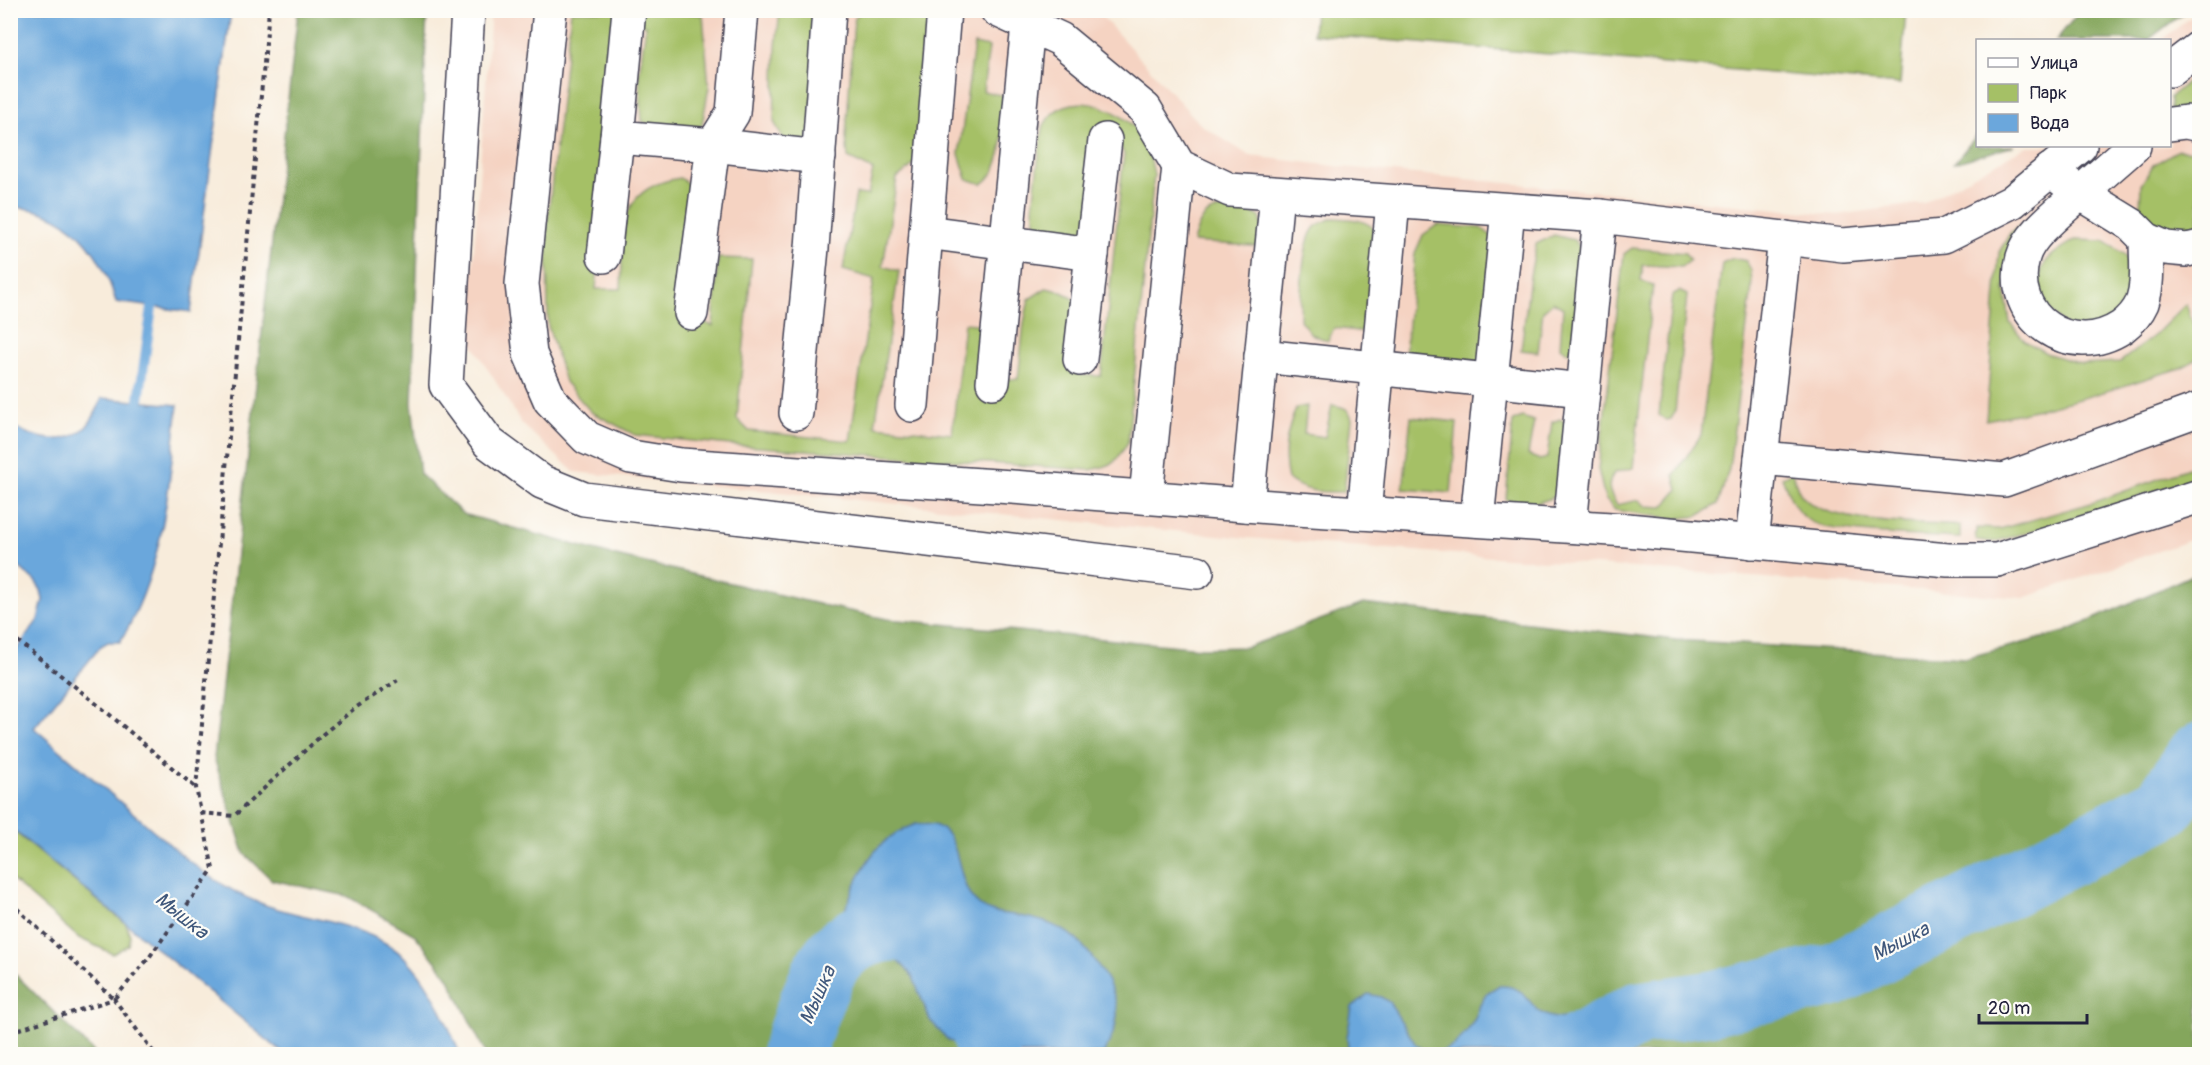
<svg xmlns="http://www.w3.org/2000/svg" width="2210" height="1065" viewBox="0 0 2210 1065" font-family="Pangolin,sans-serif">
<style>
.built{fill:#f5d3c2}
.green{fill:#a5c066;stroke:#647150;stroke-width:1.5}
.forest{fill:#84a65b;stroke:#53644b;stroke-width:1.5}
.water{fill:#6ba7dc;stroke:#46648c;stroke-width:1.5}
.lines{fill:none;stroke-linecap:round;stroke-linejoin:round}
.stream{stroke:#6ba7dc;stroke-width:10}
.river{stroke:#6ba7dc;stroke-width:64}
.minor-casing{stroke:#424053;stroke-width:36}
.path{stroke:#424053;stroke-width:4;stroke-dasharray:4.5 4.5;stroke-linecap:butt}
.minor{stroke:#fff;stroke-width:33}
.labels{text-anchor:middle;stroke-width:4.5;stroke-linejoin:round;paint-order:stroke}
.water-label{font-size:20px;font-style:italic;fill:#3f577b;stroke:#fdfcf7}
</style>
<rect width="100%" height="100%" fill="#fdfcf7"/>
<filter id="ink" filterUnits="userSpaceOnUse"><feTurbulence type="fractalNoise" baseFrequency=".0167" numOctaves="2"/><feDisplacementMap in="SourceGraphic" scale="12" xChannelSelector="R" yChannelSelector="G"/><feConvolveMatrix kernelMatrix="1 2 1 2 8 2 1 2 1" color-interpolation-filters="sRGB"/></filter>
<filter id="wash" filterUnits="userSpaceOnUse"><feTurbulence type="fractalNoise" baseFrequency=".008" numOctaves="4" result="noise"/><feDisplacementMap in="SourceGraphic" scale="24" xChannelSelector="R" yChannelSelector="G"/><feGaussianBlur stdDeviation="1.35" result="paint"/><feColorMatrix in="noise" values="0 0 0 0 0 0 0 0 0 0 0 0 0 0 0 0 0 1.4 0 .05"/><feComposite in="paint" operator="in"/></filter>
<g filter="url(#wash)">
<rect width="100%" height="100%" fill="#f8ecdb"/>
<polygon class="built" points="491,11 1097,11 1201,125 1250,156 1343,167 1837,215 1924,203 2027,146 2170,146 2170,40 2161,40 2190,18 2199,14 2199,537 2024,598 1247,538 574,472 522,424 468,337"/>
<g class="green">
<path d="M668 10 703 15 709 87 700 136 667 135 642 121 639 75 646 25H623L596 289H621C624 236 613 188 680 178L701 193 698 320 713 326 718 258 752 259 737 419 749 431 850 441 874 279 843 270 856 194 868 195 873 170 848 158 846 136 854 19 861 11H926L935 19 926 155 897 178 883 266 899 271 875 426 952 434 964 323 1002 326 997 378 1018 379 1024 323 1029 299 1046 288C1098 296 1084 335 1080 375L1101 376 1124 154 1118 142 1080 241 1039 235C1037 226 1033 216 1033 208 1034 197 1041 131 1044 125 1064 87 1118 105 1138 132 1148 144 1151 160 1154 175L1128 442C1115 464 1115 465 1090 470L730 445 635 435 591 412 565 382 548 326 547 226 571 11Z"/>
<polygon points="1315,10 1906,10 1906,11 1900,84 1313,34"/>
<polygon points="780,11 818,11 809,148 783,138 774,122 776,46"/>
<path d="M974 44 989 47 983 91 1005 96C1003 123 1006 169 982 184L967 179 959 154Z"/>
<polygon points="2199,72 2199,113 2170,113 2170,97"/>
<polygon points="2178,150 2199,151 2199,248 2157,238 2140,210 2141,185 2153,165"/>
<path d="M2048 204 2012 257 2005 288 2010 323 2025 341 2046 353 2081 364 2120 362 2155 335 2186 304 2199 339V357C2185 369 2166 372 2148 378 2095 396 2041 410 1986 420L1999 252 2010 233Z"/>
<path d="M1241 207 1260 217 1268 247 1193 242C1203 209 1208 210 1241 207Z"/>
<path d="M1332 218C1355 219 1364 218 1381 234L1372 333 1334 328 1328 341 1311 334 1300 320C1300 300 1302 240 1315 227 1319 223 1327 221 1332 218Z"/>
<polygon points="1437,225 1481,228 1493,237 1481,371 1409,367 1405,355 1415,253 1423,235"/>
<polygon points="1554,235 1574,240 1586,255 1578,342 1569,353 1560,347 1563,308 1553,302 1543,311 1538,352 1521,350 1530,276 1536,244"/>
<path d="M2075 240 2104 241 2125 255 2139 284 2129 320 2081 340 2038 300C2039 262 2044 259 2075 240Z"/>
<path d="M1632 248 1685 253 1690 260 1681 267 1643 265 1641 281 1653 285 1633 468 1614 473C1606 486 1609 493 1617 505L1639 500 1646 506 1663 507 1678 490 1674 475 1701 435 1722 263 1733 258 1746 261 1751 270 1752 286 1729 469 1718 504 1698 516 1674 519 1615 510 1605 499 1598 469 1624 254Z"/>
<polygon points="1679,291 1687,295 1675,412 1671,419 1666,420 1659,415 1672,295"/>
<path d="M1332 405C1344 407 1349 408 1352 419L1344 492C1322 492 1306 493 1288 479 1282 452 1286 434 1296 408L1307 406 1304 434 1325 437Z"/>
<polygon points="1411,417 1457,422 1451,493 1403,489"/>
<path d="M1522 417 1534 421 1528 455 1540 460 1547 458 1552 422 1560 419 1571 425 1557 495C1537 506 1528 504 1506 500L1513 421Z"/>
<polygon points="2199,464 2199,476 2096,512 1994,542 1976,540 1977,528 2000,529 2095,502"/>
<path d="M1792 472C1795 479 1797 491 1803 497 1827 525 1923 523 1960 526V538C1930 536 1828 535 1808 520 1793 508 1789 495 1782 477Z"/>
<polygon points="10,828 126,924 130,935 128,945 113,954 79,938 11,879"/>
</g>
<g class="forest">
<polygon points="298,11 427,11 412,403 420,474 463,514 612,555 831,607 887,619 1202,648 1247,647 1363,604 1676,640 1965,658 2065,632 2199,572 2199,1054 486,1054 448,977 415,935 347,896 272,880 244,853 214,758"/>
<polygon points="2080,11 2080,10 2186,11 2148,40 2056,40"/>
<polygon points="1977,135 1978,146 2014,146 1954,163"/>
<polygon points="11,970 96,1054 11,1054"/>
</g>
<g class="water">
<path d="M11 10 231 11 191 312 116 302C101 249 69 209 11 207Z"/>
<path d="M102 398 178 405C169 487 164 570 120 642H108L101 646 34 728 189 861C214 880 238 896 268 906 317 922 377 924 413 966 435 992 447 1023 460 1054H284L11 828V657L38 620 43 600 41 590 35 581 11 560V425C31 438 65 448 86 427 94 419 98 408 102 398Z"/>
<path d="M916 824C922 825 929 824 934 825 965 834 953 885 979 905 990 914 1006 913 1019 916 1033 918 1050 923 1063 930 1086 943 1119 988 1117 1016 1116 1030 1110 1041 1103 1054H973L947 1039 930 1020 913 977 903 965 890 956 873 953 852 954 840 945C836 920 862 863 880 846 890 835 902 829 916 824Z"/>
<path d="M1498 986C1530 984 1527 1011 1551 1017 1576 1024 1614 999 1630 1024 1636 1035 1632 1045 1627 1054H1349L1347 1038 1352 1007 1368 994 1381 997 1389 1002 1416 1045 1429 1053 1442 1052 1455 1045 1468 1030 1476 1017 1480 1005 1487 993Z"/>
</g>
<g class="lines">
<polyline class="stream" points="137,414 154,293"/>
<g class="river">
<path d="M793 1054C800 1031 808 1008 818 986 821 979 824 971 828 965 841 946 859 935 880 931 950 917 981 1000 987 1054"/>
<polyline points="1564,1054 1638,1014 1711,1003 1833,975 2163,807 2200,754"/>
</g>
</g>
</g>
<g filter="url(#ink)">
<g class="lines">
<g class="minor-casing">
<g id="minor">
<polyline points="468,10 446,385 489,443 542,482 584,499 1197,572"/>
<polyline points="550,10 522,284 530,354 550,400 587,438 631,457 681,465 1012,487 1297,509 1627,530 1948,560 1997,560 2200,496"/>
<polyline points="629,10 617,137 713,145 819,157"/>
<polyline points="997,10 1060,39 1145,109 1179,166 1230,190 1600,216 1843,245 1944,236 2012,202 2080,146"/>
<polyline points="2170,70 2200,47"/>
<polyline points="2170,124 2186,122 2200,125"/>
<polyline points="2134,146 2080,193 2132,225 2146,239 2166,248 2187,250 2200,247"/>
<path d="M2050 170 2080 193C2062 210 2029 234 2023 257 2006 318 2071 361 2122 327 2130 321 2138 312 2142 303 2149 282 2146 261 2146 239"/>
<polyline points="926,232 1092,254"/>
<polyline points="604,256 617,137"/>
<polyline points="691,313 713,145 733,113 742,10"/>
<polyline points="1261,356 1583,390"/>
<polyline points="1080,359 1105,140"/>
<polyline points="993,382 1028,25"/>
<polyline points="912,405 944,10"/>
<polyline points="796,413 812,248 829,10"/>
<polyline points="1761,458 2004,480 2200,409"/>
<polyline points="1146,497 1179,166"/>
<polyline points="1247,505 1277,194"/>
<polyline points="1364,513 1393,202"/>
<polyline points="1477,520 1508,210"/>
<polyline points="1570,526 1600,216"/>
<polyline points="1752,542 1785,238"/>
</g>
</g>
<g class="path">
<polyline points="10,635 103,709 196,788"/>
<polyline points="201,813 234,816 323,734 355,708 398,680"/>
<polyline points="10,902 114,999 148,959 213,869 196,788 269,10"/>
<polyline points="10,1032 114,999 155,1054"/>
</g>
<use href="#minor" class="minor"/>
</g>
</g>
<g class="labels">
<g class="water-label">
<text transform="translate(182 915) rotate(39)" y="7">Мышка</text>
<text transform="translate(1900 941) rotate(-27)" y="7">Мышка</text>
<text transform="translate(817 995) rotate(-66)" y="7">Мышка</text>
</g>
</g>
<rect width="2210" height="1065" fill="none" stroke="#fdfcf7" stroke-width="36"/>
<rect x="1976" y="39" width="195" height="108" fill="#fdfcf7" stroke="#a5a5ac" stroke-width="1.5"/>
<rect x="1988" y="58" width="30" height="9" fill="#ffffff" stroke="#a5a5ac" stroke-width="1.5"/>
<text x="2030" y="69" font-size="18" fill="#22223b">Улица</text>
<rect x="1988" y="84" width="30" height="18" fill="#a5c066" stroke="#a5a5ac" stroke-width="1.5"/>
<text x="2030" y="99" font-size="18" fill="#22223b">Парк</text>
<rect x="1988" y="114" width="30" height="18" fill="#6ba7dc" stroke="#a5a5ac" stroke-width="1.5"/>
<text x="2030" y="129" font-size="18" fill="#22223b">Вода</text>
<path d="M1979 1014v9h108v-9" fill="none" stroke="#22223b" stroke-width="3"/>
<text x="1988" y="1014" font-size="18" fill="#22223b" stroke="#fdfcf7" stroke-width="4.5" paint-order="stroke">20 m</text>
</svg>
